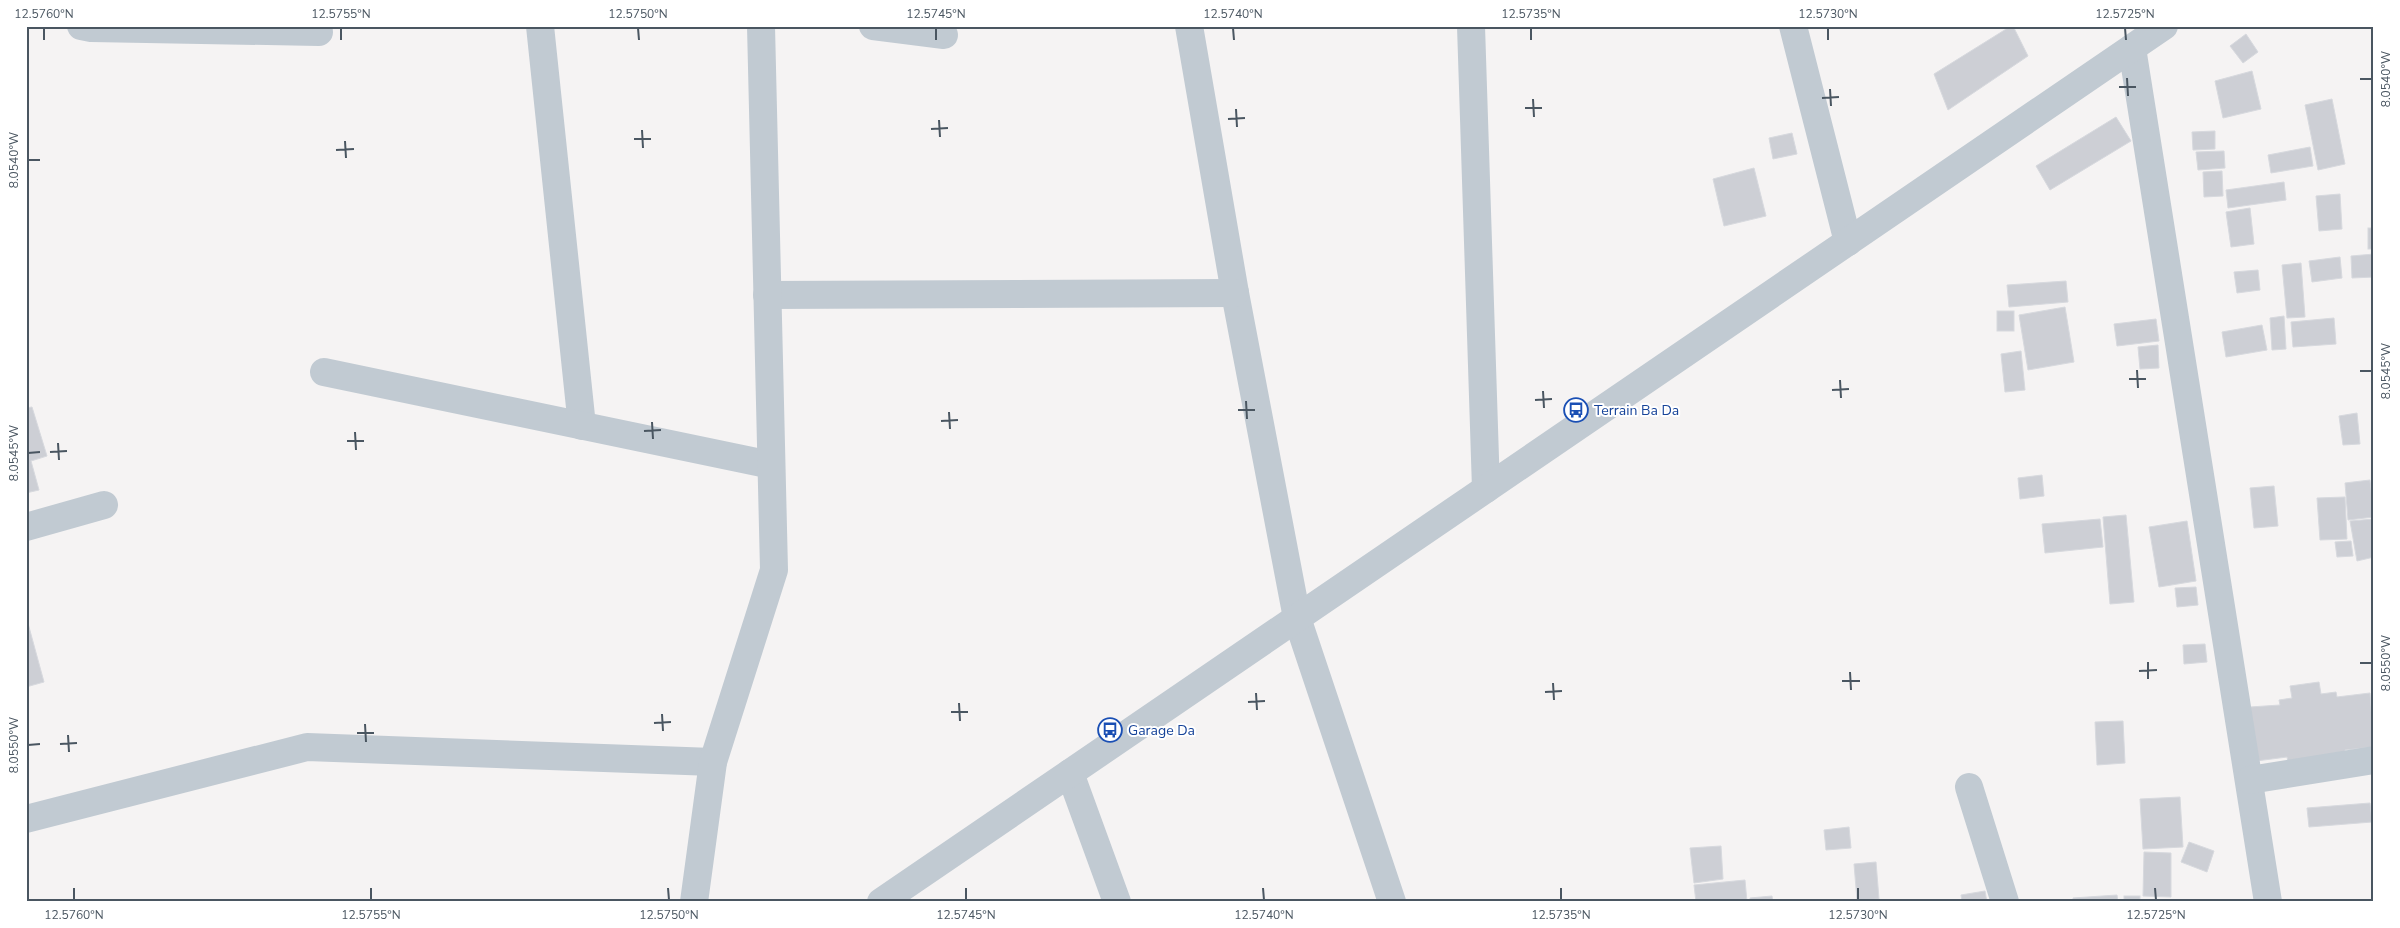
<svg xmlns="http://www.w3.org/2000/svg" width="2400" height="928" viewBox="0 0 2400 928" font-family="'Nunito Sans',sans-serif">
<style>
.building{fill:#cdcfd5;stroke:#d7d9de}
.lines{fill:none;stroke-linecap:round;stroke-linejoin:round}
.minor{stroke:#c1cad2;stroke-width:28}
.ticks{fill:none;stroke:#4a5661;stroke-width:2}
.labels{text-anchor:middle;stroke-width:4;stroke-linejoin:round;paint-order:stroke}
.transit-label{font-size:14px;fill:#164399;stroke:#fff;text-anchor:start}
.neatline{fill:none;stroke:#4a5661;stroke-width:2}
.ticks-label{font-size:12px;text-anchor:middle;fill:#4a5661}
</style>
<rect width="100%" height="100%" fill="#f5f3f3"/>
<g class="building">
<polygon points="2011,26 2013,26 2028,56 1948,110 1934,74"/>
<polygon points="2246,34 2258,52 2243,63 2230,46"/>
<polygon points="2252,71 2261,109 2223,118 2215,81"/>
<polygon points="2332,99 2345,164 2318,170 2305,105"/>
<polygon points="2116,117 2131,141 2050,190 2036,166"/>
<polygon points="2215,131 2215,149 2193,150 2192,132"/>
<polygon points="1792,133 1797,154 1773,159 1769,138"/>
<polygon points="2310,147 2313,166 2271,173 2268,155"/>
<polygon points="2224,151 2225,168 2198,170 2196,152"/>
<polygon points="1754,168 1766,216 1724,226 1713,179"/>
<polygon points="2222,171 2223,196 2204,197 2203,172"/>
<polygon points="2284,182 2286,200 2228,208 2226,190"/>
<polygon points="2340,194 2342,229 2319,231 2316,196"/>
<polygon points="2250,208 2254,244 2231,247 2226,212"/>
<rect x="2368" y="228" width="6" height="21"/>
<polygon points="2374,254 2374,277 2352,278 2351,256"/>
<polygon points="2340,257 2342,278 2312,282 2309,261"/>
<polygon points="2301,263 2305,317 2287,318 2282,265"/>
<polygon points="2258,270 2260,290 2237,293 2234,272"/>
<polygon points="2066,281 2068,302 2009,307 2007,285"/>
<polygon points="2065,307 2074,362 2028,370 2019,315"/>
<rect x="1997" y="311" width="17" height="20"/>
<polygon points="2284,316 2286,349 2272,350 2270,318"/>
<polygon points="2334,318 2336,344 2293,347 2291,322"/>
<polygon points="2156,319 2159,341 2117,346 2114,324"/>
<polygon points="2262,325 2267,350 2226,357 2222,332"/>
<polygon points="2158,345 2159,368 2140,369 2138,347"/>
<polygon points="2021,351 2025,390 2005,392 2001,354"/>
<polygon points="32,407 47,456 31,461 39,490 26,493 26,408"/>
<polygon points="2357,413 2360,444 2343,445 2339,416"/>
<polygon points="2042,475 2044,496 2020,499 2018,478"/>
<polygon points="2370,480 2374,517 2348,520 2345,483"/>
<polygon points="2274,486 2278,526 2254,528 2250,488"/>
<polygon points="2345,497 2347,539 2320,540 2317,498"/>
<polygon points="2126,515 2134,602 2110,604 2103,517"/>
<polygon points="2100,519 2103,547 2045,553 2042,524"/>
<polygon points="2374,519 2374,557 2357,561 2350,521"/>
<polygon points="2187,521 2196,581 2159,587 2149,527"/>
<polygon points="2351,541 2353,556 2337,557 2335,542"/>
<polygon points="2196,587 2198,605 2177,607 2175,588"/>
<polygon points="26,616 44,682 26,687"/>
<polygon points="2205,644 2207,662 2184,664 2183,645"/>
<polygon points="2319,682 2321,694 2336,692 2337,697 2370,693 2374,747 2345,750 2345,756 2288,763 2287,757 2256,761 2250,707 2280,705 2279,700 2292,698 2290,686"/>
<polygon points="2123,721 2125,763 2097,765 2095,722"/>
<polygon points="2180,797 2183,847 2143,849 2140,799"/>
<polygon points="2370,803 2372,822 2309,827 2307,808"/>
<polygon points="1849,827 1851,848 1826,850 1824,830"/>
<polygon points="2189,842 2214,851 2207,872 2181,862"/>
<polygon points="1721,846 1723,879 1694,883 1690,848"/>
<polygon points="2144,852 2171,853 2171,897 2143,896"/>
<polygon points="1876,862 1879,899 1857,900 1854,864"/>
<polygon points="1745,880 1747,902 1696,902 1694,885"/>
<polygon points="1985,891 1987,902 1962,902 1961,895"/>
<polygon points="2117,895 2118,902 2073,902 2073,898"/>
<polygon points="1772,896 1773,902 1750,902 1750,898"/>
<rect x="2124" y="896" width="16" height="6"/>
</g>
<g class="lines">
<g class="minor">
<polyline points="81,26 91,28 319,32"/>
<polyline points="540,26 582,426"/>
<polyline points="873,26 944,35"/>
<polyline points="1189,26 1235,293 1297,618 1392,902"/>
<polyline points="1471,26 1486,489"/>
<polyline points="1793,26 1848,242"/>
<polyline points="2132,48 2268,902"/>
<polyline points="767,295 1235,293"/>
<polyline points="324,372 771,465"/>
<polyline points="26,527 104,505"/>
<polyline points="1070,773 1117,902"/>
<polyline points="2250,780 2374,760"/>
<polyline points="1969,787 2005,902"/>
<polyline points="26,819 307,747 713,762"/>
<polyline points="694,902 713,762 774,570 761,26"/>
<polyline points="881,902 2164,26"/>
</g>
</g>
<path class="ticks" d="M44 28V40M341 28V40M638 28 639 40M936 28V40M1233 28 1234 40M1531 28V40M1828 28V40M2125 28 2126 40M2127 78 2128 96M2360 79H2372M2119 87H2136M1830 89 1831 106M1822 98 1839 97M1533 99 1534 117M1525 108H1542M1236 109 1237 127M1228 119 1245 118M939 120 940 137M931 129 948 128M642 130 643 148M634 139H651M345 141 346 158M336 150 354 149M28 160H40M2137 370 2138 388M2360 371H2372M2129 379H2146M1840 380 1841 398M1832 390 1849 389M1543 391 1544 408M1535 400 1552 399M1246 401 1247 419M1238 410H1255M949 412 950 429M941 421 958 420M652 422 653 439M644 431 661 430M355 432 356 450M347 441H364M58 443 59 460M50 452 67 451M28 453 40 452M2148 662V679M2360 663H2372M2139 671 2157 670M1850 672 1851 690M1842 681H1860M1553 683 1554 700M1545 692 1562 691M1256 693 1257 710M1248 702 1265 701M959 703 960 721M951 712H968M662 714 663 731M654 723 671 722M365 724 366 742M357 733H374M68 735 69 752M60 744 77 743M28 745 40 744M74 888V900M371 888V900M668 888 669 900M966 888V900M1263 888 1264 900M1561 888V900M1858 888V900M2155 888 2156 900"/>
<defs>
<g id="bus-ring" transform="scale(1.25)"><circle r="9.5" fill="#fff" stroke="#1a4fb4" stroke-width="1.5"/><path d="M-5-6H5V4H4V6H2V4H-2V6H-4V4H-5ZM-3.5-4V0h7V-4ZM-3.5 1.2v1.5H-2V1.2ZM2 1.2v1.5H3.5V1.2Z" fill="#1a4fb4"/></g>
</defs>
<g fill-rule="evenodd">
<use href="#bus-ring" x="1576" y="410"/>
<use href="#bus-ring" x="1110" y="730"/>
</g>
<g class="labels">
<g class="transit-label">
<text x="1594" y="415">Terrain Ba Da</text>
<text x="1128" y="735">Garage Da</text>
</g>
</g>
<rect width="2400" height="928" fill="none" stroke="#ffffff" stroke-width="55"/>
<rect x="28" y="28" width="2344" height="872" class="neatline"/>
<g class="ticks-label">
<text x="44" y="18">12.5760°N</text>
<text x="341" y="18">12.5755°N</text>
<text x="638" y="18">12.5750°N</text>
<text x="936" y="18">12.5745°N</text>
<text x="1233" y="18">12.5740°N</text>
<text x="1531" y="18">12.5735°N</text>
<text x="1828" y="18">12.5730°N</text>
<text x="2125" y="18">12.5725°N</text>
<text transform="translate(2386 79) rotate(-90)" y="4">8.0540°W</text>
<text transform="translate(14 160) rotate(-90)" y="4">8.0540°W</text>
<text transform="translate(2386 371) rotate(-90)" y="4">8.0545°W</text>
<text transform="translate(14 453) rotate(-90)" y="4">8.0545°W</text>
<text transform="translate(2386 663) rotate(-90)" y="4">8.0550°W</text>
<text transform="translate(14 745) rotate(-90)" y="4">8.0550°W</text>
<text x="74" y="919">12.5760°N</text>
<text x="371" y="919">12.5755°N</text>
<text x="669" y="919">12.5750°N</text>
<text x="966" y="919">12.5745°N</text>
<text x="1264" y="919">12.5740°N</text>
<text x="1561" y="919">12.5735°N</text>
<text x="1858" y="919">12.5730°N</text>
<text x="2156" y="919">12.5725°N</text>
</g>
</svg>
